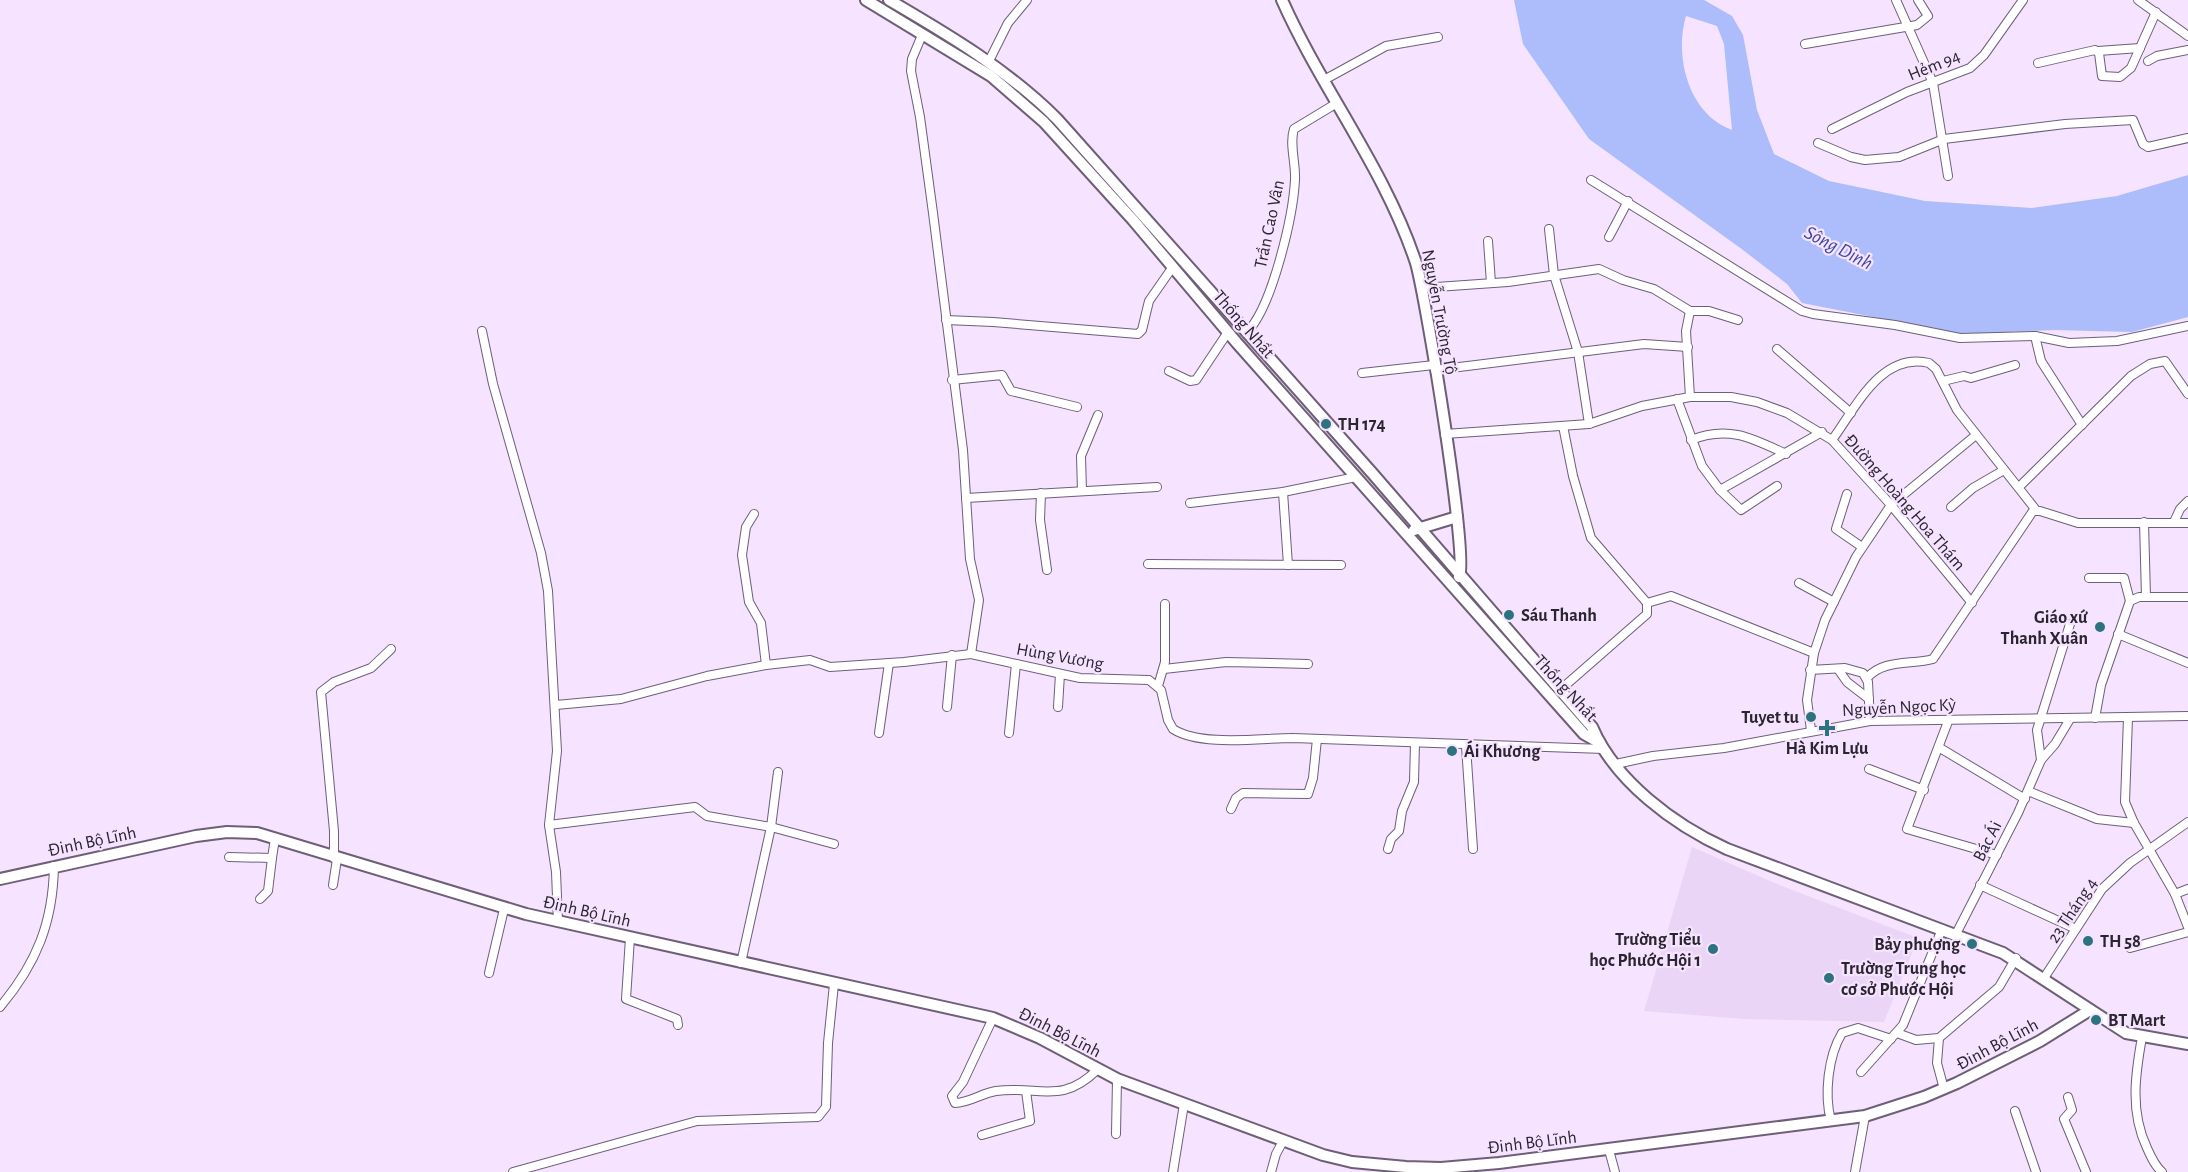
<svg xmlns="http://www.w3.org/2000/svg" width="2188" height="1172" viewBox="0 0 2188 1172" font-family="'Alegreya Sans',sans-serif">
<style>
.built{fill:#ebd5f7}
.water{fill:#adbdfb;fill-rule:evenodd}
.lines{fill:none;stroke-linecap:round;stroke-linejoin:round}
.street-casing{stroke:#6e5f77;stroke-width:10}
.secondary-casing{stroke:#6e5f77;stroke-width:14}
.street{stroke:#fff;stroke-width:8}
.secondary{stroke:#fff;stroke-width:10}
.poi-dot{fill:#2c727f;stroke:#f5e3ff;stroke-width:2}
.labels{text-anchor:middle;stroke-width:4.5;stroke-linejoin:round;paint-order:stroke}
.street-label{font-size:18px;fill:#2b252f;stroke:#f5e3ff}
.poi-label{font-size:18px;font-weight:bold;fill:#2b252f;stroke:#f5e3ff;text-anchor:start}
.water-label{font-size:20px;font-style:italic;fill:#3a469e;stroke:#f5e3ff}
</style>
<rect width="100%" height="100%" fill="#f5e3ff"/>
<polygon class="built" points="1692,847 1782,886 1918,938 1884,1022 1744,1019 1644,1011"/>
<path class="water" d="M1514 0H1704L1732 16 1743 35 1757 110 1774 154 1829 181 1925 201 2032 208 2117 196 2188 175V317L2132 332 2054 330 1960 334 1802 303 1787 284 1743 250 1589 139 1523 44ZM1686 16 1717 26 1724 44 1732 130C1688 114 1674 56 1686 16Z"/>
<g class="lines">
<g class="street-casing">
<g id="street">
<polyline points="1896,0 1933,83 1948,176"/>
<polyline points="2138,0 2188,36"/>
<polyline points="922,35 912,59 911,71 920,117 933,213 963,450 970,559 979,600 971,654"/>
<polyline points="1805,44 1917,25 1928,16 1918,0"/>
<polyline points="2098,51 2140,48"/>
<polyline points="989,61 1008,23 1027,0"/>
<polyline points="2148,61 2157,56 2188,50"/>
<polyline points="2038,63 2095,50 2099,53 2102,76 2120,77 2131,68 2156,12"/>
<polyline points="1324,80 1386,46 1438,37"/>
<polyline points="1832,129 1907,92 1970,68 1984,55 2023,0"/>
<polyline points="1818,143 1851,157 1865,160 1899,157 1944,139 2065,124 2133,120 2143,144 2148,147 2188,138"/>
<polyline points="1591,180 1802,311 1813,314 1895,325 1960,338 2035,336 2069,343 2117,341 2188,326"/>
<polyline points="1549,229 1554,275 1578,352 1589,424"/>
<polyline points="1609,237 1628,201"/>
<polyline points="1488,241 1491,283"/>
<polyline points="1422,288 1508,282 1599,269 1623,280 1654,289 1690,311 1709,311 1738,320"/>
<polyline points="1690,311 1686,331 1690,397"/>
<polyline points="946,320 993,322 1138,334 1142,330 1149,301 1172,268"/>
<polyline points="482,331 493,384 541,553 548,591 557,751 549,825 556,872 558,922"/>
<path d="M1246 333C1272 309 1293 216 1295 180 1296 163 1289 144 1294 129L1337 103"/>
<polyline points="2035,336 2041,361 2082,425"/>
<polyline points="1777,349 1851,413"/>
<polyline points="1435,370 1644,344 1688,347"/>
<polyline points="1169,371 1190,381 1196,380 1228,332"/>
<polyline points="1362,373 1434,365"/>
<polyline points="952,380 1002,375 1011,391 1077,407"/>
<polyline points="1943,381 1964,376 1971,378 2015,365"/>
<polyline points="1677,399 1702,466 1720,490 1822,432"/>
<polyline points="1445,434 1589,424 1642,406 1690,397 1731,397 1757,402 1787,413 1832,440 1891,505 1972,603"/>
<path d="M1691 440C1728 425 1752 438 1786 454"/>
<path d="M1832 440C1855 409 1881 351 1929 363L1936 369 1957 410 2036 510"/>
<polyline points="2019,487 2131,376 2150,364 2165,361 2188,394"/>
<polyline points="1720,490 1741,510 1777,486"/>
<polyline points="1082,491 1081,456 1098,415"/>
<polyline points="1283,492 1288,565"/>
<polyline points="1041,493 1040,520 1047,570"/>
<polyline points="1847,494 1836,529 1862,547"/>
<polyline points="966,498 1157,487"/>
<polyline points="1190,503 1283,492 1356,477"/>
<polyline points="1951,507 1973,488 2004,470"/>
<polyline points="754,514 746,527 742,555 749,602 761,623 766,665"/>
<polyline points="2144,522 2146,597"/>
<polyline points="2174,522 2180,509 2188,501"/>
<polyline points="1148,564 1341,565"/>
<polyline points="2089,578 2124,578 2130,601"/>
<polyline points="1799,583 1834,602"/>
<polyline points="1647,603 1671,596 1814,653"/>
<polyline points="2118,634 2188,663"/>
<polyline points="1164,669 1226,662 1308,664"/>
<polyline points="1838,669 1847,682 1869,699"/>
<polyline points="1810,670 1845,668 1863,673 1868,682 1870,721"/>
<path d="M1867 678C1883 659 1911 665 1933 659L2033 511H2040L2078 523H2188"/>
<polyline points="1158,686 1165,662 1165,604"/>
<polyline points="1560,690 1647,614 1647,603 1591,538 1573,476 1563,426"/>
<path d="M556 705 621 699 707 676 766 665 810 660 830 667 904 662 971 654 1080 678 1149 680 1161 690 1168 720 1173 729C1201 747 1261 738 1293 738L1604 749"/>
<polyline points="947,707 952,655"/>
<polyline points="1058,707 1060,674"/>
<polyline points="2095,718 2101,685 2130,601 2139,597 2188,597"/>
<polyline points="2128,718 2125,802 2134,823 2175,894 2188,927"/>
<polyline points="1949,719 1907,829 1997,855"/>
<polyline points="1811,730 1807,700 1814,653 1825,620 1856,557 1891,505 1976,435"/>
<polyline points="879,733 889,663"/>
<polyline points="1009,733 1016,664"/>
<polyline points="1466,746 1473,849"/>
<polyline points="1940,748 2025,799"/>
<polyline points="2041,760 2037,730 2070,624"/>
<polyline points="1616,764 1653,756 1724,748 1870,721 2188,716"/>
<polyline points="1869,769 1924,790"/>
<polyline points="2028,791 2097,819 2134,823"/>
<polyline points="1231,809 1236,798 1243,793 1308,794 1313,778 1317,739"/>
<polyline points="549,825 695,807 707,816 771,827 778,772"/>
<polyline points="1388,849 1391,839 1399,831 1402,811 1414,782 1415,743"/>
<polyline points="229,857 272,858 275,838"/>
<polyline points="334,858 334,831 321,692 334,682 371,668 391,649"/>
<polyline points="333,885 337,859"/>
<polyline points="1980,885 2076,929"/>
<polyline points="2175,894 2188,889"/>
<polyline points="260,899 268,891 272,858"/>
<polyline points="1956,934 2018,813 2041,760 2055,744 2070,719"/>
<polyline points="630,938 626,999 677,1019 678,1025"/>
<polyline points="2130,948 2188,932"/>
<polyline points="741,963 771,827 834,844"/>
<polyline points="489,973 504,909"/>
<polyline points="2044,978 2102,889 2130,863 2188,822"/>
<path d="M0 1007C37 963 53 922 54 866"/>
<path d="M993 1018 963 1082 952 1096 955 1103C969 1103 982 1093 996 1091 1039 1085 1061 1106 1098 1069"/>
<polyline points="1897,1033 1916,1040 1939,1038 1999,987 2016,958"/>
<path d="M2142 1037C2135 1076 2130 1112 2147 1148 2151 1157 2155 1166 2162 1172"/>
<polyline points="1939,1038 1937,1063 1944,1089"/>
<polyline points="1861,1072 1903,1025 1942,929"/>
<polyline points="2068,1097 2072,1110 2064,1119 2086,1172"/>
<polyline points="2015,1111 2036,1172"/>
<path d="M1831 1121C1824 1095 1828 1056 1842 1033L1858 1028 1891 1039"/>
<polyline points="1116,1134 1117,1079"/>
<polyline points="982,1135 1030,1121 1026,1091"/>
<polyline points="1609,1150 1615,1172"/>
<polyline points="513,1172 697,1121 818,1117 826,1107 828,1043 834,984"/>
<polyline points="1173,1172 1184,1104"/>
<polyline points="1271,1172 1276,1154 1283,1141"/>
<polyline points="1855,1172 1865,1116"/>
</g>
</g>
<g class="secondary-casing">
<g id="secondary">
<polyline points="866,0 991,76 1044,122 1133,220 1237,343 1584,734 1598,742"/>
<path d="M889 0C949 35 1008 70 1057 119L1373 474 1592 727C1615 781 1674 825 1727 849L2003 953 2126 1033 2188 1044"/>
<path d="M1282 0C1322 90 1385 169 1416 263 1426 298 1469 559 1459 577"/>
<polyline points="1414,530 1457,517"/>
<polyline points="0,879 196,836 227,832 257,833 526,914 993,1018 1040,1038 1117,1079 1323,1155 1352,1162 1406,1167 1441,1168 1499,1163 1865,1116 1924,1097 1957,1083 2040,1041 2090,1010"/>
</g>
</g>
<use href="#street" class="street"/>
<use href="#secondary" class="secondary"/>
</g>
<g class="poi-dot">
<circle cx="1326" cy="424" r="6"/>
<circle cx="1509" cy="615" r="6"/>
<circle cx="2100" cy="627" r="6"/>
<circle cx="1811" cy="717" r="6"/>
<path d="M1824 719h6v6h6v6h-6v6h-6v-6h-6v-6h6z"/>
<circle cx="1452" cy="751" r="6"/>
<circle cx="2088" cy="941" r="6"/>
<circle cx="1972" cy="944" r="6"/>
<circle cx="1713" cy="949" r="6"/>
<circle cx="1829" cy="978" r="6"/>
<circle cx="2096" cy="1020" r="6"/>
</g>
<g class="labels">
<g class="street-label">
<text transform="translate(1934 65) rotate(-22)" y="6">Hẻm 94</text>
<text transform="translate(1269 224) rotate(-78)" y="6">Trần Cao Vân</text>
<text transform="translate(1440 312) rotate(79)" y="6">Nguyễn Trường Tộ</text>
<text transform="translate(1244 324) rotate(49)" y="6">Thống Nhất</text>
<text transform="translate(1905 502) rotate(49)" y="6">Đường Hoàng Hoa Thám</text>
<text transform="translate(1060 656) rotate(10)" y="6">Hùng Vương</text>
<text transform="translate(1566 688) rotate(47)" y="6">Thống Nhất</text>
<text transform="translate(1899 707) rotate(-3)" y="6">Nguyễn Ngọc Kỳ</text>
<text transform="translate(92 841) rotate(-12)" y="6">Đinh Bộ Lĩnh</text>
<text transform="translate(1987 841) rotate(-63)" y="6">Bác Ái</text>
<text transform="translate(2072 910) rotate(-56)" y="6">23 Tháng 4</text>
<text transform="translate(587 911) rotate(13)" y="6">Đinh Bộ Lĩnh</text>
<text transform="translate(1060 1032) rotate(27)" y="6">Đinh Bộ Lĩnh</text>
<text transform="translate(1997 1044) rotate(-28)" y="6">Đinh Bộ Lĩnh</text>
<text transform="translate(1532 1142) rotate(-7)" y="6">Đinh Bộ Lĩnh</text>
</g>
<g class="poi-label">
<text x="1338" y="430">TH 174</text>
<text x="1521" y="621">Sáu Thanh</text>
<text x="2088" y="623" text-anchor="end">Giáo xứ<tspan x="2088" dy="21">Thanh Xuân</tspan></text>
<text x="1799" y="723" text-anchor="end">Tuyet tu</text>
<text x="1827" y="754" text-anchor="middle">Hà Kim Lựu</text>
<text x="1464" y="757">Ái Khương</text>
<text x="1701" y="945" text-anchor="end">Trường Tiểu<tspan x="1701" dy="21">học Phước Hội 1</tspan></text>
<text x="2100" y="947">TH 58</text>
<text x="1960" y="950" text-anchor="end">Bảy phượng</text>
<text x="1841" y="974">Trường Trung học<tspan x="1841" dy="21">cơ sở Phước Hội</tspan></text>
<text x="2108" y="1026">BT Mart</text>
</g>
<g class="water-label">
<text transform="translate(1839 247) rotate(27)" y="7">Sông Dinh</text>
</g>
</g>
</svg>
